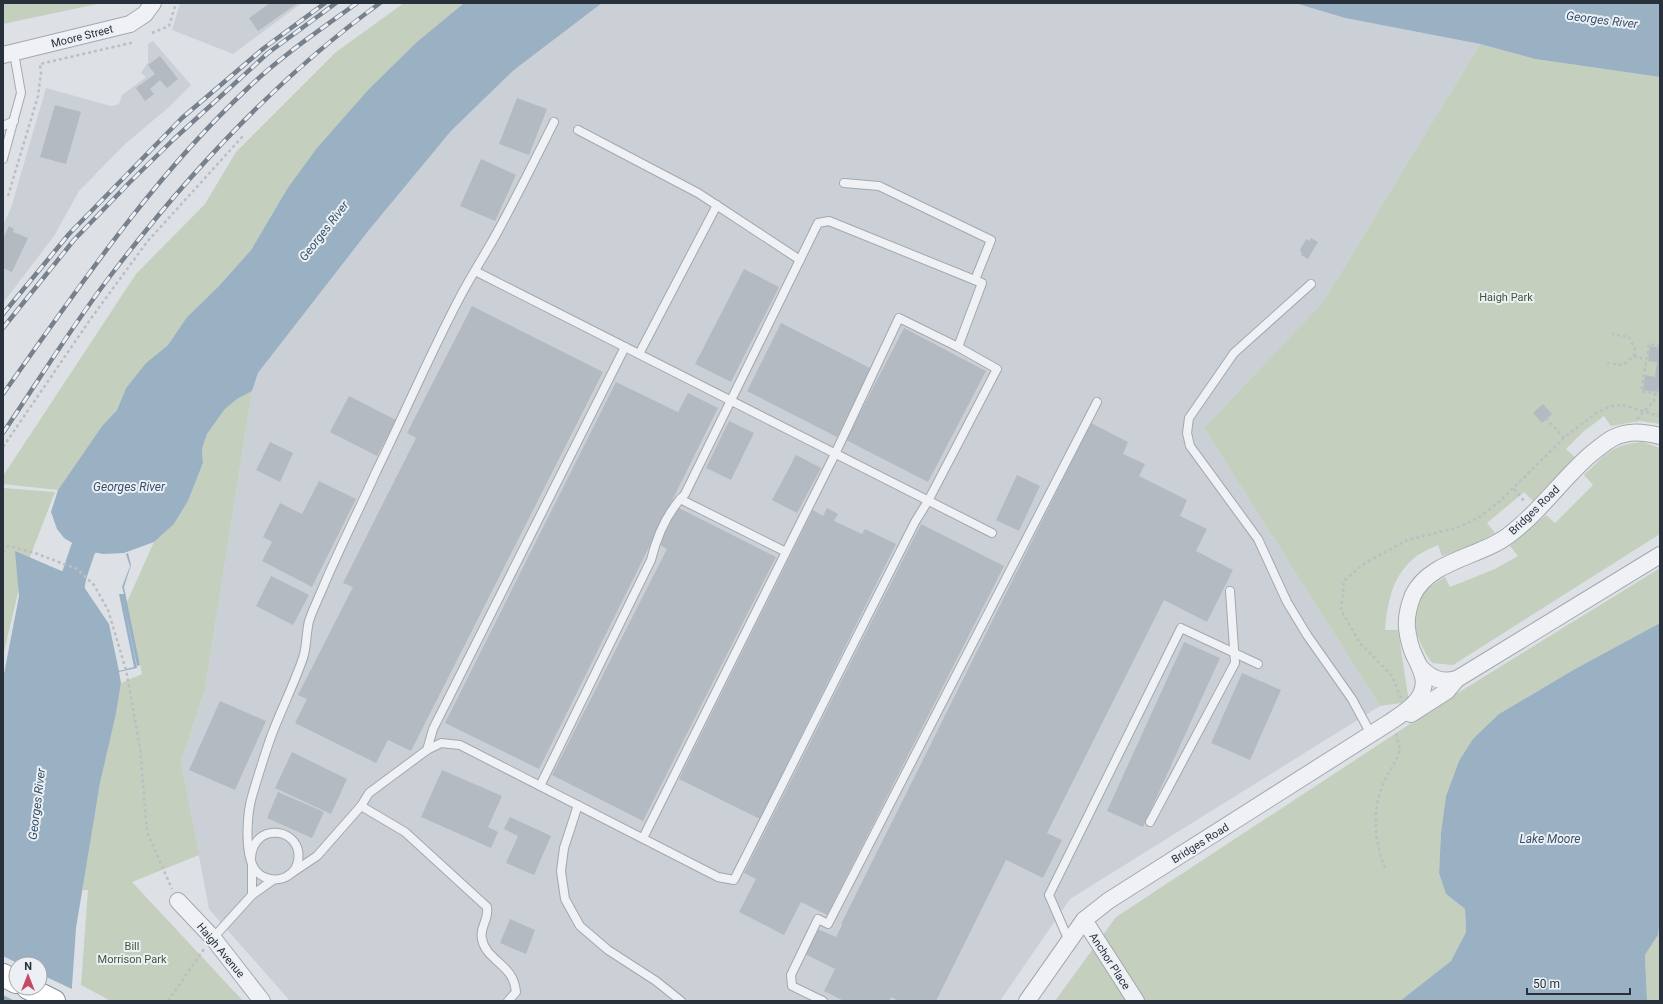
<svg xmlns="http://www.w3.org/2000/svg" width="1663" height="1004" viewBox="0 0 1663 1004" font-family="Roboto,sans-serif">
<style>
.built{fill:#cbd0d7}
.green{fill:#c4cfbe}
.water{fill:#9ab1c4;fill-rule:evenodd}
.pier{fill:#dde1e6}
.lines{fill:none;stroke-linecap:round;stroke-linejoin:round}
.river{stroke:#9ab1c4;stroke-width:25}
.building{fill:#b4bac2}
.service-casing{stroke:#a3a8af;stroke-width:10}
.minor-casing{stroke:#a3a8af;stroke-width:18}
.trunk-casing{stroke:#858f9b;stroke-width:24}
.path{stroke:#bbbfc4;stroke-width:2.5;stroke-dasharray:3 3;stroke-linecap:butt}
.service{stroke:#eff1f4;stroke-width:8}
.minor{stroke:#eff1f4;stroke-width:16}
.trunk{stroke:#fff;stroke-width:22}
.rail-casing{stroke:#77818e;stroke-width:4.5}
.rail{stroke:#ecf0f4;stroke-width:3;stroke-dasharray:9;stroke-linecap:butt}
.labels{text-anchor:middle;stroke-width:4;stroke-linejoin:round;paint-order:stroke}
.street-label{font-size:11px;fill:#27303b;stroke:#ecf0f4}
.park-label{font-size:11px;fill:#3e5636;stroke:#ecf0f4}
.water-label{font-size:12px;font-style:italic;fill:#35516c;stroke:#ecf0f4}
</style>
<rect width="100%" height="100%" fill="#dde1e6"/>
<g class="built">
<polygon points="180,3 302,3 233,54 172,30"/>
<polygon points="602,3 1295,3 1345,18 1480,44 1323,302 1204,428 1380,706 1070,899 1000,1001 290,1001 209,909 181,762 205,689 252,391 258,373 369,230 451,131 514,70"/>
<polygon points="153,41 191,85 169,107 125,144 79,191 54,236 3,303 3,225 11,208 46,88 111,106 119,104 122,95 146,77 141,73 148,62 148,44"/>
</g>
<g class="green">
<polygon points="3,3 102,3 3,24"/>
<polygon points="404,3 464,3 418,41 287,189 251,250 218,287 187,317 168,345 146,363 126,388 117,410 102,426 58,490 3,484 3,476 136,274 205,204 236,152 336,52"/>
<path d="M1480 44 1535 59 1660 77V424L1640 421 1611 426 1604 416 1583 432 1566 449 1575 457 1533 501 1524 492 1487 523 1495 533 1468 547 1442 556 1438 545C1430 549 1419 553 1413 559 1391 579 1388 602 1385 630H1398L1409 702 1380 706 1204 428 1323 302Z"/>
<polygon points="252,391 205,689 181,762 199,855 132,882 243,1001 111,1001 81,985 88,890 82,890 100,783 116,714 121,683 142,674 127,602 154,542 174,524 188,501 203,463 202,449 207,434 225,409 237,399"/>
<path d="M1643 442 1660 448V534L1453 665 1432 663C1418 643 1408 619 1420 596 1424 589 1438 582 1445 577L1450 587 1495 569 1518 556 1510 546 1546 515 1555 523 1593 485 1584 475C1605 455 1612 444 1643 442Z"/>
<polygon points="3,488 55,492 21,580 3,656"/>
<polygon points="1660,568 1660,623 1575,669 1499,714 1459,761 1446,796 1441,832 1439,873 1446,894 1465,909 1466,932 1451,961 1400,1001 1055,1001 1116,917 1448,699"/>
<polygon points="1660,916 1660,1001 1645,1001 1647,1000 1645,955 1658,935"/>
</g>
<g class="water">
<polygon points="464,3 602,3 514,70 451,131 369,230 258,373 252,391 237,399 225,409 207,434 202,449 203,463 188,501 174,524 154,542 124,553 103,554 87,551 74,544 64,538 57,529 51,512 58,490 102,426 117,410 126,388 146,363 168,345 187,317 218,287 251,250 287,189 317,148 369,89 418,41"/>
<polygon points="1295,3 1660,3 1660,77 1535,59 1480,44 1345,18"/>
<path d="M15 551 78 578 109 624 119 671 134 667 119 594H124L122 587 130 566 126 554 128 553 131 565 124 587 140 665 137 666 122 596 137 668 119 672 121 683 116 714 100 783 76 928 71 1001H3V679L19 596ZM16 964H40V988H16Z"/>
<polygon points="1660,623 1660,916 1658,935 1645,955 1647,1000 1400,1001 1451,961 1466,932 1465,909 1446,894 1439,873 1441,832 1446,796 1459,761 1473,739 1499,714 1575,669"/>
</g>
<polygon class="pier" points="3,956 19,964 16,964 16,988 40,988 40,974 74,990 73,1001 15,1001 3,995"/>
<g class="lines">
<polyline class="river" points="68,609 74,576 83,549 102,521"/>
</g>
<g class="building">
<polygon points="270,3 298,3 258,31 249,18"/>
<polygon points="160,56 178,79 167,88 160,80 150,89 154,94 145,101 136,88 155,74 148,65"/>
<polygon points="517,98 547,109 529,155 499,144"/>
<polygon points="55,105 81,112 66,164 40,157"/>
<polygon points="481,159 516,175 495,221 460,206"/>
<polygon points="9,226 14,229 13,232 28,238 12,272 3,268 3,239"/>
<polygon points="1311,238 1318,242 1308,259 1301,255 1302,253 1300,250 1306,239 1309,241"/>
<polygon points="744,269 779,287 731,382 695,364"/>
<polygon points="472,306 603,372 411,751 388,740 376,763 295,723 307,699 298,695 353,587 343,583 416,438 407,433"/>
<polygon points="781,323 872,369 837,437 747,391"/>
<polygon points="904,328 986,371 928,482 846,440"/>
<polygon points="1650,346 1660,348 1660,379 1658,392 1643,390 1645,375 1655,377 1657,362 1648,361"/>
<polygon points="616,382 678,412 688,393 718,408 539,769 445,723"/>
<polygon points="349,396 396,420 377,456 330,432"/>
<polygon points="1543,404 1552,414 1542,423 1533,413"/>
<polygon points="729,421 754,433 731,480 706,468"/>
<polygon points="1091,423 1128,442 1123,454 1145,464 1139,476 1187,500 1180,516 1207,529 1196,551 1233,570 1207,622 1164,600 1047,833 1062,840 1043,878 1006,860 936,1001 899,1001 891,997 889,1001 844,1001 824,991 835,969 805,954 818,929 836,937 842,925 841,924"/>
<polygon points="270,442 293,453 280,482 256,470"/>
<polygon points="796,455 821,468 797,513 772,500"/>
<polygon points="1017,475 1040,486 1019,531 996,520"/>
<polygon points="319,481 356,499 312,587 262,561 272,542 263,537 280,503 302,514"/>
<polygon points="677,507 776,557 643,821 552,775 667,549 658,544"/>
<polygon points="827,508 838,514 834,521 862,534 865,529 896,544 760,819 679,779 813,510 823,516"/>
<polygon points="921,524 1004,566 827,915 801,902 784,935 739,912 756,879 744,873"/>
<polygon points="271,576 309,595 293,625 256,606"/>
<polygon points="1184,642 1220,658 1143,827 1107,811"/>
<polygon points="1242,673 1281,690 1250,760 1211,743"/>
<polygon points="220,701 266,721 235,790 189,770"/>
<polygon points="292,752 347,779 331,814 275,788"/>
<polygon points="442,770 502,796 488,827 498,832 491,848 421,817"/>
<polygon points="278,792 324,812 312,838 267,818"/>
<polygon points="510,817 551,836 534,875 506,863 518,836 504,829"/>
<polygon points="510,919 535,930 526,954 500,943"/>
</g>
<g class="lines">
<g class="service-casing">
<g id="service">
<polyline points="3,126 14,121"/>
<polyline points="578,130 698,193 800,260"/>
<polyline points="3,159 21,93 14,53"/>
<polyline points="844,183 879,186 991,240 975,280"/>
<polyline points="475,271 992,533"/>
<polyline points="1311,284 1234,353 1189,418 1187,433 1190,446 1258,539 1287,602 1307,635 1352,699 1371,734"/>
<polyline points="639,354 717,205"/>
<polyline points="680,499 786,552"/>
<polyline points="427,750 433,729 625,347"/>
<path d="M540 786 651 560C657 536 668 511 685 494L818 223 829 221 982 283 958 347"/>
<polyline points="578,805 564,848 561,871 565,899 580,926 608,950 656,981 681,1001"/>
<polyline points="361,806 369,793 427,750 441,743 460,745 718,877 734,880 915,522 928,501 997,369 958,347 899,318 835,454 643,838"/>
<polyline points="1150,822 1235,663 1230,591"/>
<path d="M251 858C253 820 304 828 298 861 294 882 265 886 254 868 244 851 247 811 253 793 259 773 265 753 272 734 282 708 294 684 303 658 307 646 306 633 309 621 313 609 319 597 324 585 340 547 359 510 376 472 404 415 429 356 459 299 471 276 486 253 499 229 518 194 536 158 554 122"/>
<path d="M293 872 317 856 361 806 405 832 487 907C489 922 479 926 482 939 486 961 514 964 516 992L508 1001"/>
<polyline points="252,895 252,866"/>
<polyline points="213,938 252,895 273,880"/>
<polyline points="1069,941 1049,895 1181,628 1258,664"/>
<polyline points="823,1001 792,986 791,975 818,919 828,924 1097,402"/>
</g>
</g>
<g class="minor-casing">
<g id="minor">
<polyline points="3,55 130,24 145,14 153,3"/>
<path d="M1422 669C1432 679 1442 683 1457 679"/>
<polyline points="1411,714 1447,691 1457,679 1660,555"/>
<polyline points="178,901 213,938 262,1001"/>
<polyline points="1084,920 1136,1001"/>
<path d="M1027 1001 1084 920 1108 901 1390 722C1399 716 1412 708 1418 699 1429 684 1422 671 1415 657 1411 649 1408 637 1407 628 1406 617 1409 605 1413 595 1430 560 1481 557 1509 535 1540 512 1562 479 1591 454 1598 449 1605 442 1613 438 1629 430 1643 432 1660 436"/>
</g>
</g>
<g class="trunk-casing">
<g id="trunk">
<polyline points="3,975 16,982"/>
<polyline points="28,988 54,1001"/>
</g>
</g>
<g class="path">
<polyline points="152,33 169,26 176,3"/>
<polyline points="8,196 38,96 41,73 40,64 135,42"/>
<polyline points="1660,346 1649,344 1641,391 1659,394 1660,390"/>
<polyline points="1634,356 1646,360"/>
<polyline points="1607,363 1623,365 1634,356 1635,350 1629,337 1612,334"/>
<polyline points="1546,418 1564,438"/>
<polyline points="1637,419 1654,401 1655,393"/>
<polyline points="3,447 92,317 147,242 243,136"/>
<polyline points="1514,489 1525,502"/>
<polyline points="3,552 8,546 35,553 77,569 94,585 108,610 126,670 140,748 147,832 172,889"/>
<polyline points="1401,698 1392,676 1360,643 1341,610 1344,581 1362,565 1407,540 1456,528 1478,518 1500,501 1567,435 1598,412 1612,406 1623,405 1660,416"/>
<path d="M1385 868C1374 840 1371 809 1385 780 1390 769 1397 761 1400 749L1396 734"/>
<polyline points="168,1001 204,949"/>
</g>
<use href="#service" class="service"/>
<use href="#minor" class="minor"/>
<use href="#trunk" class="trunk"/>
<g class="rail-casing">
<g id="rail">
<polyline points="3,314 69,234 182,118 264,48 325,3"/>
<polyline points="3,328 74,240 129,183 174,139 268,53 336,3"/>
<path d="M3 394C79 287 152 178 248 88 281 56 320 30 357 3"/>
<path d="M3 433C39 380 72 326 111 275 187 175 278 77 380 3"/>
</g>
</g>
<use href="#rail" class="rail"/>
</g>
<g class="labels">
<g class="street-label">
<text transform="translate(82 36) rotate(-14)" y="4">Moore Street</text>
<text transform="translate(1534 510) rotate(-44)" y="4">Bridges Road</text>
<text transform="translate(1200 843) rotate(-32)" y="4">Bridges Road</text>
<text transform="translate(221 950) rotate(50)" y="4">Haigh Avenue</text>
<text transform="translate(1110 961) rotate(57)" y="4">Anchor Place</text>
</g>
<g class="park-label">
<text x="1506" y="301">Haigh Park</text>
<text x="132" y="950">Bill<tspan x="132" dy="13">Morrison Park</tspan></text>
</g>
<g class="water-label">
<text transform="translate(1602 20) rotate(7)" y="4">Georges River</text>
<text transform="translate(324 231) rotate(-52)" y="4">Georges River</text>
<text x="129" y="491">Georges River</text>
<text transform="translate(37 804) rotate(-83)" y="4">Georges River</text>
<text x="1550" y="843">Lake Moore</text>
</g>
</g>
<rect width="1663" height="1004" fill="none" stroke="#27303b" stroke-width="8"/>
<g transform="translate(28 976)"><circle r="19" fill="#ecf0f4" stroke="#9da3aa"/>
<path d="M0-3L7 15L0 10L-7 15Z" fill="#c44964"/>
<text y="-6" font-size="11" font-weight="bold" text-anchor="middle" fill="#27303b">N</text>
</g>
<path d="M1527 988v6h103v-6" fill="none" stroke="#27303b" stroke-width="2"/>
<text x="1533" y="988" font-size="12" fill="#27303b" stroke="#ecf0f4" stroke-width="3" paint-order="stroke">50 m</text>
</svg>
